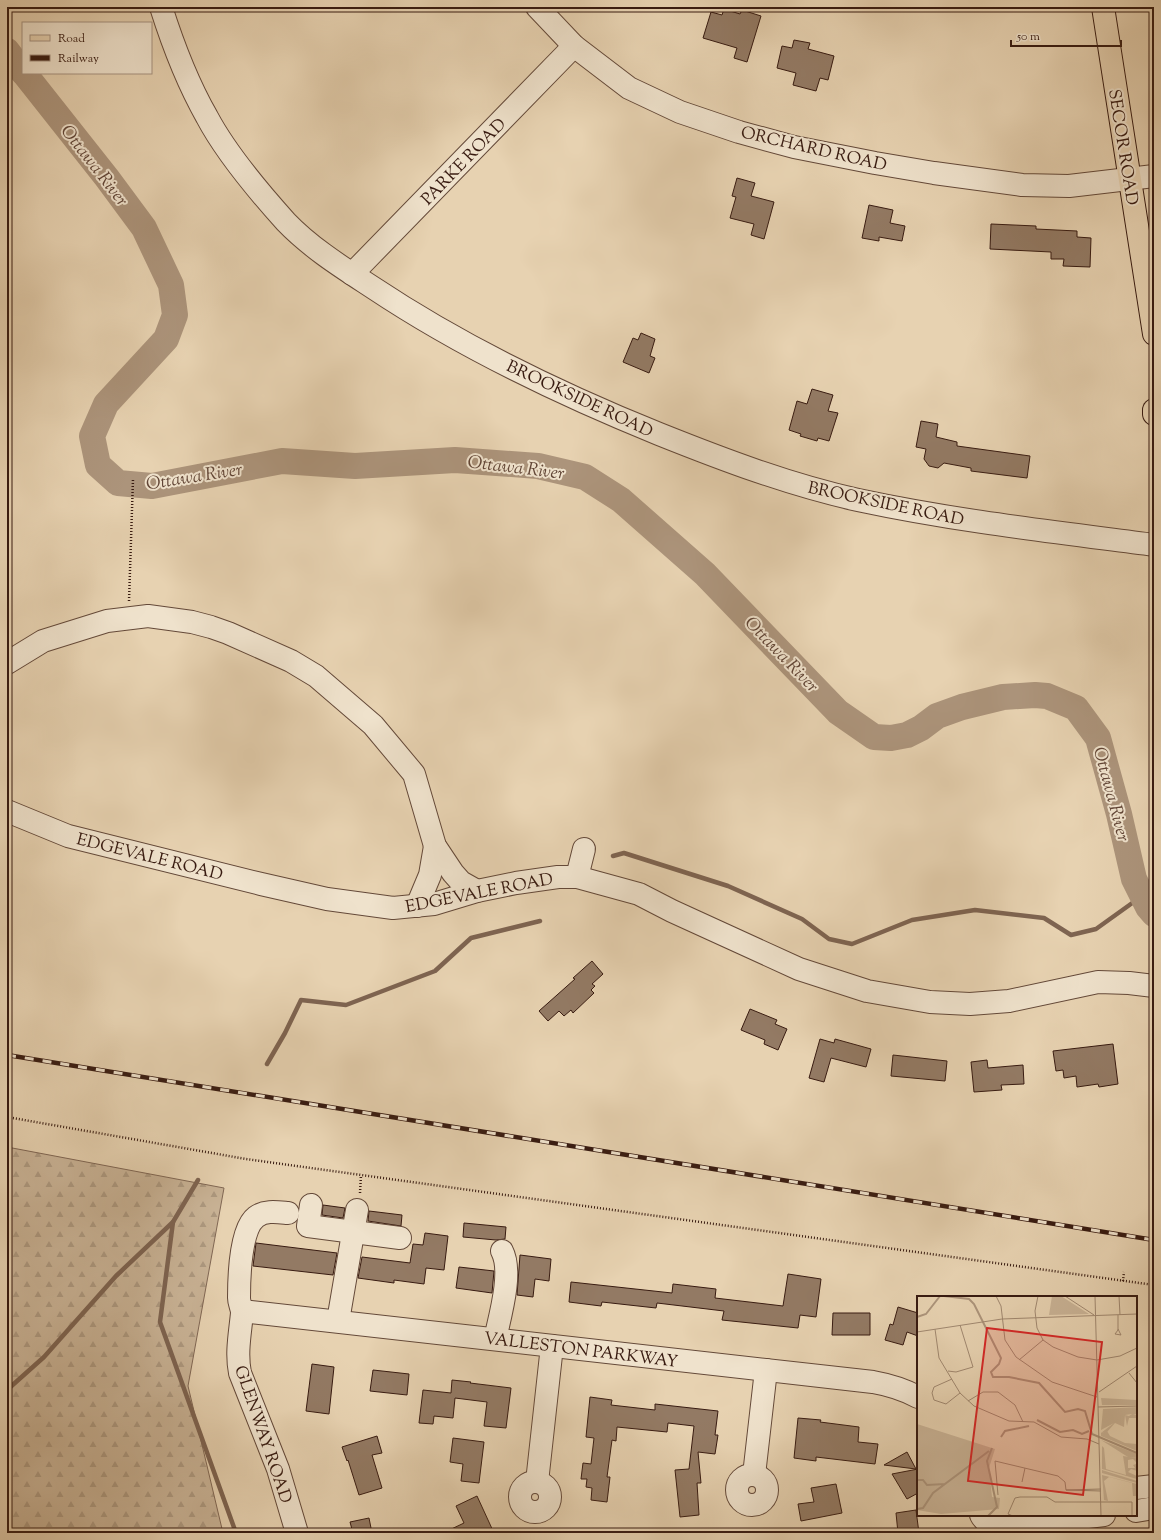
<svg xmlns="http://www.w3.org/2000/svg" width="1161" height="1540" viewBox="0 0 1161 1540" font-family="'Sorts Mill Goudy',serif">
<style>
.forest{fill:url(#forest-firs);stroke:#806754}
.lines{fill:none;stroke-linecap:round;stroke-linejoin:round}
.stream{stroke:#7e6451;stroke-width:4.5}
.river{stroke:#ac947b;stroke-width:26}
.building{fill:#937a64;stroke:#381b11}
.minor-casing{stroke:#644939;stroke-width:24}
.major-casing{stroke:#381b11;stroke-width:24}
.path{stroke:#381b11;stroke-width:2.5;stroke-dasharray:1 2;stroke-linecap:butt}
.minor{stroke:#efe2cc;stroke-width:22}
.major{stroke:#e7d2b1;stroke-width:22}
.rail-casing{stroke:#381b11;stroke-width:4.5}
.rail{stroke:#efe2cc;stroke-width:3;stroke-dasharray:9;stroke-linecap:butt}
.labels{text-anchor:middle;stroke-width:4;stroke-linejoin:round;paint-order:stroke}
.street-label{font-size:17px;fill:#381b11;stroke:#efe2cc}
.water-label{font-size:18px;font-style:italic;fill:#614536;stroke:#efe2cc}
.inset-river{fill:none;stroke:#ac947b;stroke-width:2}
.inset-road{fill:none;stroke:#a18971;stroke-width:1}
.view{fill:#d62828;fill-opacity:0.15;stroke:#d62828;stroke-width:2}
.inset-edge{fill:none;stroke:#381b11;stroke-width:2}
</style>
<defs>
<pattern id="forest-firs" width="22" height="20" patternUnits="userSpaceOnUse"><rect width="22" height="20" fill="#c9b396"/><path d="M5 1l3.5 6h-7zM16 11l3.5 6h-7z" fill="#ad9980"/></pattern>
</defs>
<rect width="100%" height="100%" fill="#e7d2b1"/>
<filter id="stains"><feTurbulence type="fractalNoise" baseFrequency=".005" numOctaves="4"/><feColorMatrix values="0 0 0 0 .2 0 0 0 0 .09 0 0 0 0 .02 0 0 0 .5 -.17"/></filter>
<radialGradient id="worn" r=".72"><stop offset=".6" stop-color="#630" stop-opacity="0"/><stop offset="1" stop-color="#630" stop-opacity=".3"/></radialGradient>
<polygon class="forest" points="7,1147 224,1188 188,1386 223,1533 7,1533"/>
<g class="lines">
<g class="stream">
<polyline points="613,856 624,853 728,886 802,919 829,939 852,944 912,920 975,910 1044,918 1071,935 1096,929 1142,896"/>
<polyline points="267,1064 285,1033 301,1000 346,1005 435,971 471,938 540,921"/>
<polyline points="198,1180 173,1222 160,1322 236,1533"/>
<polyline points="7,1390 44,1357 116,1276 173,1222"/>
</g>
<g class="river">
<polyline points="7,51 23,72"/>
<polyline points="24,73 107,178 144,228 171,285 175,315 166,339 106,404 92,436 98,465 118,483 152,486 282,461 355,466 455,460 538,466 585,477 621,500 705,574 838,712 874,737 891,738 907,735 921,728 937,716 962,707 1003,697 1035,695 1047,696 1076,708 1098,738 1119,814 1134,879 1148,907 1154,914"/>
</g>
</g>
<g class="building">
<polygon points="724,9 740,14 742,10 761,16 747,62 734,58 737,48 703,38 711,12 722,15"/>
<polygon points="794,40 810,43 808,49 834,56 828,80 820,78 816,91 793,85 796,73 777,68 782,46 792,48"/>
<polygon points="737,178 755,183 751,196 774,202 764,239 751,235 754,224 730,218 736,197 732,196"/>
<polygon points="869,205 893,210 890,223 905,226 902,241 879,237 879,241 862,238"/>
<polygon points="991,224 1036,226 1036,229 1077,231 1077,237 1091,238 1090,267 1063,266 1064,259 1051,259 1051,252 990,249"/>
<polygon points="641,333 655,339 650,356 655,358 649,373 623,362 633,338 638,340"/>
<polygon points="812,389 833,395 828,411 838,413 829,441 818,438 817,441 800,436 801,434 789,430 797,401 807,404"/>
<polygon points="921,421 938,424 936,437 957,442 957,446 1030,456 1027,478 971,471 971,468 944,463 938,468 929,466 924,459 926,449 916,447"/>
<polygon points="592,961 603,974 592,984 595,986 591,990 594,993 573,1013 571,1010 564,1016 559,1011 548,1021 539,1011 575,979 573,978"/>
<polygon points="750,1009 777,1020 775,1024 787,1029 778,1050 764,1044 765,1040 741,1030"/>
<polygon points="820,1039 834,1043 835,1039 871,1049 866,1067 831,1058 824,1082 809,1078"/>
<polygon points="1113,1044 1118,1084 1099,1087 1098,1084 1077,1087 1076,1076 1064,1078 1063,1070 1056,1071 1053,1051"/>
<polygon points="893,1055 947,1061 945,1081 891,1076"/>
<polygon points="987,1060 988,1068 1023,1065 1024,1084 1001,1085 1002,1090 974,1092 971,1062"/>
<polygon points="323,1205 345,1208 343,1218 322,1215"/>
<polygon points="369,1211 402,1215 401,1226 368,1221"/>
<polygon points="464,1223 506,1227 505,1239 496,1240 463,1237"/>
<polygon points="425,1233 448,1236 444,1270 426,1268 424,1284 394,1280 394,1283 358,1278 362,1257 410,1263 413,1244 423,1245"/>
<polygon points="256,1243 337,1253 333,1275 253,1266"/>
<polygon points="520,1255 551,1259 549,1281 535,1279 533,1297 517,1295"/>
<polygon points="459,1267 494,1271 492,1293 456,1288"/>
<polygon points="788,1274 821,1279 816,1317 800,1315 798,1328 722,1320 724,1311 657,1303 656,1308 602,1302 601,1306 569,1302 571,1282 672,1293 673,1284 716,1289 715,1298 783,1306"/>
<polygon points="898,1307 918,1313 918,1336 907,1332 903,1345 885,1340 890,1324 893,1325"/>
<polygon points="833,1313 870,1313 870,1335 832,1335"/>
<polygon points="312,1364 334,1367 329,1414 306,1411"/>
<polygon points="373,1370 409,1374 407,1395 370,1391"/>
<polygon points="452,1380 471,1382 470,1383 511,1388 506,1428 484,1426 487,1402 455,1398 453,1418 434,1416 433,1424 419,1423 423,1390 451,1393"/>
<polygon points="590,1397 612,1400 611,1405 655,1410 655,1404 718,1411 715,1435 718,1435 715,1454 698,1452 701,1483 697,1483 699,1515 680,1517 675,1470 689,1469 694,1426 668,1423 667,1432 617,1427 616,1441 612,1440 607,1477 610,1477 607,1502 591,1500 592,1488 586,1487 587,1479 581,1479 583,1463 591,1464 594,1438 586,1437"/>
<polygon points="798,1418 821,1420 820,1422 859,1427 858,1442 878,1444 875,1464 816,1457 816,1461 794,1458"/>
<polygon points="377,1436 382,1453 372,1455 382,1488 359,1495 348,1460 347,1461 342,1447"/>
<polygon points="453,1438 484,1442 479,1483 461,1481 463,1464 450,1462"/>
<polygon points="907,1452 916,1469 884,1465"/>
<polygon points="918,1469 918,1493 907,1499 892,1474"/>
<polygon points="836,1484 842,1513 801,1521 798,1504 814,1502 811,1488"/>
<polygon points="477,1496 494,1533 443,1533 464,1523 456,1506"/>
<polygon points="916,1510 919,1533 898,1533 896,1513"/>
<polygon points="369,1518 372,1533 353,1533 350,1522"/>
</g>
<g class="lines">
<g class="minor-casing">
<g id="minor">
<path d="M161 7C173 45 187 82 207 117 226 153 259 192 286 222 311 248 343 268 372 287 462 347 560 394 659 434 724 460 790 485 858 500 956 521 1055 532 1154 545"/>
<polyline points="537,7 574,46 629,88 680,112 739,132 794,147 875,163 934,173 1022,185 1069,186 1154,176"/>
<polyline points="352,274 574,46"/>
<polyline points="7,663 43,641 107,621 148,616 192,622 211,627 228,633 291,661 316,676 373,725 414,774 435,846 453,873 461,882 477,891"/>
<polyline points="7,811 68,836 261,884 327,899 393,908 434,904 477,891 516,883 558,877 577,877 639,894 672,911 799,969 867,991 930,1002 970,1004 1009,1001 1098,982 1129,983 1154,986"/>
<polyline points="577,877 584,849"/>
<polyline points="417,906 430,875 435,846"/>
<polyline points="311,1205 308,1226 400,1238"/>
<path d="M288 1213C277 1212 265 1210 256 1217 240 1229 239 1279 239 1298 239 1303 242 1308 242 1313 240 1334 236 1353 240 1373L278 1469 297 1533"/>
<path d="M242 1311 873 1382C890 1385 903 1389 918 1397"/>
<polyline points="338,1321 357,1210"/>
<path d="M495 1339C500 1316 513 1272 502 1251"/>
<polyline points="754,1475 766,1370"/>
<circle cx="752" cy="1490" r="15"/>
<circle cx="535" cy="1497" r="15"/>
<polyline points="537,1482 552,1346"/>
<polyline points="1136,1488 1154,1486"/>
<polyline points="1136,1511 1154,1508"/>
<path d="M981 1515C985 1523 992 1526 1000 1528L1104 1515"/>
</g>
</g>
<g class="major-casing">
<g id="major">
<polyline points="1103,7 1154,334"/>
<polyline points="1154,410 1154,414"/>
</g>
</g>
<g class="path">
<polyline points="129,601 133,479"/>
<polyline points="7,1117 246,1159 1154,1285"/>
<polyline points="360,1193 361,1175"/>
<polyline points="1123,1281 1124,1272"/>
</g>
<use href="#minor" class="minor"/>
<use href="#major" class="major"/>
<g class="rail-casing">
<polyline id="rail" points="7,1055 1154,1240"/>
</g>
<use href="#rail" class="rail"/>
</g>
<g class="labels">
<g class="street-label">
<text transform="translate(1124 147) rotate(81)" y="6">SECOR ROAD</text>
<text transform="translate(814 148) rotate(13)" y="6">ORCHARD ROAD</text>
<text transform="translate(463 161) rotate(-46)" y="6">PARKE ROAD</text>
<text transform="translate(580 398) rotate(25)" y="6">BROOKSIDE ROAD</text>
<text transform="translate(886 503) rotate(12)" y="6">BROOKSIDE ROAD</text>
<text transform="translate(150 856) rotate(14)" y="6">EDGEVALE ROAD</text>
<text transform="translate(479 892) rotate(-11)" y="6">EDGEVALE ROAD</text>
<text transform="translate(581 1349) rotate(7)" y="6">VALLESTON PARKWAY</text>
<text transform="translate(264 1434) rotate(71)" y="6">GLENWAY ROAD</text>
</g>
<g class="water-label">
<text transform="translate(95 165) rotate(52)" y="6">Ottawa River</text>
<text transform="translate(516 467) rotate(7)" y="6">Ottawa River</text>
<text transform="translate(194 476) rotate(-9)" y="6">Ottawa River</text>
<text transform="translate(782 654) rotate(46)" y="6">Ottawa River</text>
<text transform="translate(1112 794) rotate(75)" y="6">Ottawa River</text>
</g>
</g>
<g transform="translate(917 1296)">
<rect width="220" height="220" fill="#e7d2b1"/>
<path d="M135 0H144L172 18 132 19ZM184 102 220 104V109H185ZM220 111V118L216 119H220L219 122H212L210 130 208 119 212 120 215 118 208 119 207 131 198 127 190 136 184 137 197 127 184 134 186 113ZM185 150 187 152 189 173 209 179 206 160 219 162V166L216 163 211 164V172H218L216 169 219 168 220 175 214 173 211 176 220 180V183L185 173ZM185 174 220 185V187L185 177ZM185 179 220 188V200H216L215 187 192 181 187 185 191 205 187 204Z" fill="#c9b396"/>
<path d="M0 128 78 153 72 172 75 201 83 202 82 213 24 218 0 214ZM190 135 193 140 208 147 220 148V155L184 140V137ZM184 144 220 158V162L211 161Z" fill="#c9b396"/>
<path class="inset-river" d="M27 0 52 3 57 8 84 62 82 68 74 76 76 81H92L122 87 148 116 161 113 168 115 175 138 220 157M0 21 9 18 23 0M120 124 143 136 156 134 165 138 172 135M84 141 88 135 112 130M0 184H6L10 189 28 188M0 213 6 212 16 197 72 155M71 220 80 211 70 165 75 152"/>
<path class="inset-road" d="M79 0 84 10 88 44 99 61 135 86 180 101M121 0 118 15 120 32 126 44 136 51 161 61 180 64 203 60 220 52M148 0 177 19M178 0 184 220M202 0 203 19M201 19V34L198 38 204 39 201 33M18 33 22 62 43 97 57 110 92 125 117 126 144 141 170 143 182 148M0 36 85 23 220 18M102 64 126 44M31 75 39 76 56 71 43 29M212 77 220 87M35 83 17 91 15 97 17 104 29 108 43 97M182 96 220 70M51 105 66 96H81L98 109 106 126M181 111 220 110M105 186 108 172M149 194 184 195M149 194 184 193M81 199 78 165 141 180 148 186 149 194M96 220 91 218 98 202 103 201H130L138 206H215V220"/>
<path class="view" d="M70 32 185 46 166 199 51 185Z"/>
<rect width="220" height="220" class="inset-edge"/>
</g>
<rect width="1161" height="1540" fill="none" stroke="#e7d2b1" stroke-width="24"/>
<rect x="8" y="8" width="1145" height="1524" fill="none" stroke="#381b11" stroke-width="2"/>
<rect x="12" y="12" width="1137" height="1516" fill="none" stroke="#381b11"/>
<rect x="22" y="22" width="130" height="52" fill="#efe2cc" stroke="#a69281"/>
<rect x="30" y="35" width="20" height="6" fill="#e7d2b1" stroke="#a69281"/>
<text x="58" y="42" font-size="12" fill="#381b11">Road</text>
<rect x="30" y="55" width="20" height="6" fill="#381b11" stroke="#a69281"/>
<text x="58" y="62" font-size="12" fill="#381b11">Railway</text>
<path d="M1011 40v6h110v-6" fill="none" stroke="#381b11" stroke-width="2"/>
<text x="1017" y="40" font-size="12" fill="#381b11" stroke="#efe2cc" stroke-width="3" paint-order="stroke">50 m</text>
<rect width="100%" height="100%" filter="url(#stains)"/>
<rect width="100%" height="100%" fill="url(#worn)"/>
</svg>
